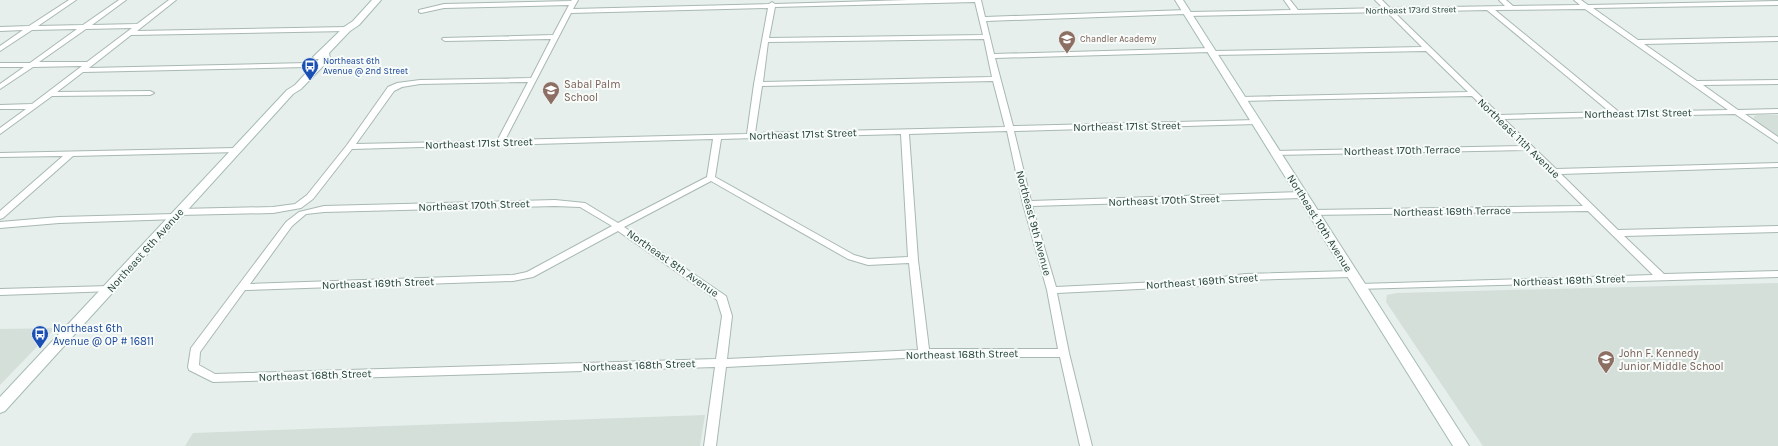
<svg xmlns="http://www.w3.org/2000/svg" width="1778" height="446" viewBox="0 0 1778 446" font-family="Karla,sans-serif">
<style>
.built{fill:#d4dfda}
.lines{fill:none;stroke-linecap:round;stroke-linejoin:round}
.street-casing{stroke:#a8b8b2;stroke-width:2}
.secondary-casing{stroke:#a4bbb3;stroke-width:2}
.street{fill:#fff;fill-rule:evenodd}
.secondary{fill:#fff;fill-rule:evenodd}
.labels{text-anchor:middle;stroke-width:4;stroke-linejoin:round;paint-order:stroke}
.far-street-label{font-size:9px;fill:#24423a;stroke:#f7fbf9}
.far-education-label{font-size:9px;fill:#785e54;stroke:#f7fbf9;text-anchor:start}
.far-transit-label{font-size:9px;fill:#164399;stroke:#f7fbf9;text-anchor:start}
.education-label{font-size:11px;fill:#785e54;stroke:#f7fbf9;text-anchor:start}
.street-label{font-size:11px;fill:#24423a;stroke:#f7fbf9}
.transit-label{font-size:11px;fill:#164399;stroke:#f7fbf9;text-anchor:start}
</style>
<rect width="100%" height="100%" fill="#e6efeb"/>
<g class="built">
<polygon points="1758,115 1778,115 1778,136 1754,120 1754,116"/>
<polygon points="1778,283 1778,446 1483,446 1386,302 1387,295 1397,293"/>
<polygon points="55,328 0,385 0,329"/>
<polygon points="705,415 700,446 185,446 193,433"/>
</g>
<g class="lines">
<g class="street-casing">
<g id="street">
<path d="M69 0H76L38 26 83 25 119 0H126L92 25 137 24 169 0H176L137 31 347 27 350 29 347 31 131 35 89 68 307 63 311 65 307 67 83 72 57 92 150 91 154 93 150 95 52 96 0 134V128L26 109H0V105L32 104 82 66 33 67 0 89V84L24 67H0V63H30L77 29 32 30 0 51V46L23 30 0 31V27L29 26ZM132 28 87 62H39L86 29Z"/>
<path d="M572 0H578L573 9 769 4 772 2 775 4 908 0H981L985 17 1187 10 1190 12 1291 10 1284 0H1290L1298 10 1383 8 1375 0H1382L1390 8 1505 6 1499 0H1506L1513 6 1580 5 1574 0H1581L1588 5 1778 1V5L1593 8 1638 40 1778 37V41L1644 44 1697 81 1778 80V84L1703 85 1738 110 1778 109V113L1745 114 1778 137V143L1735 114 1504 119 1556 169 1778 163V167L1561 174 1618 230 1778 226V232L1624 236 1664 274 1778 271V277L1357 289 1355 287 1357 285 1360 284 1653 275 1588 211 1310 215 1309 213 1313 210 1583 206 1527 150 1275 155 1271 153 1275 151 1522 146 1472 96 1241 101 1237 99 1241 97 1468 92 1426 51 1213 55 1211 54 1210 52 995 58 1013 126 1256 120 1260 122 1256 124 1014 131 1031 201 1301 192 1305 195 1301 198 1032 206 1056 287 1200 280 1245 274 1351 271 1356 274 1351 277 1245 280 1200 286 1057 293 1069 353 1092 446H1080L1060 357H924L726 367 716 446H704L715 367 213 382 189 370 188 367 191 348 286 222 299 212 324 206 555 200 585 203 618 223 707 177 713 139 352 149 313 199 301 208 273 213 179 215 175 212 179 209 273 207 295 204 307 195 347 145 388 87 397 83 420 80 531 78 551 39 445 41 442 39 443 38 553 35 569 5 444 8 421 13 419 12V10L444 4 571 1ZM975 2 983 35 769 38 775 7ZM768 8 754 84 747 134 505 140 571 13ZM1585 9 1728 110 1619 112 1495 10ZM1487 10 1610 112 1500 115 1394 12ZM1387 12 1422 47 1214 51 1213 49 1211 48 994 54 986 21 1185 14 1188 16ZM984 39 992 77 763 82 768 42ZM993 81 1005 127 755 133 762 86ZM528 82 497 141 356 144 394 91 402 87 420 84ZM1007 131 1023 204 1047 290 1058 349H929L918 260 909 134ZM901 134 908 257 868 259 854 255 715 177 721 139ZM711 181 848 259 868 265 909 263 918 350 727 359 732 316 726 296 624 227ZM555 206 580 207 612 226 527 272 513 275 250 284 292 226 306 214 324 212ZM618 231 717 300 722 316 716 359 215 374 199 365 200 352 245 290 513 281 533 277Z"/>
<polygon points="236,148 239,148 240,150 239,152 73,156 3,218 0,219 0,211 63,156 0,157 0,153"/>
<polygon points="175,214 179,217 178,219 59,223 0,228 0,222 59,217"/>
<polygon points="110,286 115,289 113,291 0,295 0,289"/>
</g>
</g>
<g class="secondary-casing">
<g id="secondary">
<polygon points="372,0 381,0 359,25 350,31 329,53 330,59 328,61 301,89 293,94 5,411 0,413 0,397 287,90 295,85 319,59 315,59 313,57 344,27 353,21"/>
<polygon points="1175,0 1183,0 1469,446 1453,446"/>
</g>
</g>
<use href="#street" class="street"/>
<use href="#secondary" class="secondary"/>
</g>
<defs>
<g id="school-pin" transform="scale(0.9)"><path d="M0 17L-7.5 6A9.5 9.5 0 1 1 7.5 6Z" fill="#8d6e63" stroke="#f7fbf9"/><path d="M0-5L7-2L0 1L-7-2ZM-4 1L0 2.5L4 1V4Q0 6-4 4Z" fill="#fff"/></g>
<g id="bus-pin" transform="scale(0.9)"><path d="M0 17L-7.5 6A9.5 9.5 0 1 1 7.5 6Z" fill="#1a4fb4" stroke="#f7fbf9"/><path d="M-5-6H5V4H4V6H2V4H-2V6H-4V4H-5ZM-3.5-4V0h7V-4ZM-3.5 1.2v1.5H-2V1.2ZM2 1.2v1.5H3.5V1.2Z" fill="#fff"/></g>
</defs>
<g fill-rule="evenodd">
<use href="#school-pin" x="1067" y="39"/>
<use href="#bus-pin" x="310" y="66"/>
<use href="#school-pin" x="551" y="90"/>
<use href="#bus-pin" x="40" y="334"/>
<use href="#school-pin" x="1606" y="359"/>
</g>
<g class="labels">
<g class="far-street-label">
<text transform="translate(1411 10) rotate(-1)" y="3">Northeast 173rd Street</text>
</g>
<g class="far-education-label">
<text x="1080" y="42">Chandler Academy</text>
</g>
<g class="far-transit-label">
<text x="323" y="64">Northeast 6th<tspan x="323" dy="10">Avenue @ 2nd Street</tspan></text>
</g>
<g class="education-label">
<text x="564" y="88">Sabal Palm<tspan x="564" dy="13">School</tspan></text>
<text x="1619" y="357">John F. Kennedy<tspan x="1619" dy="13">Junior Middle School</tspan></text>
</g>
<g class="street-label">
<text transform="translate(1638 113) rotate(-1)" y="4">Northeast 171st Street</text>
<text transform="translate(1127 126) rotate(-1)" y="4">Northeast 171st Street</text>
<text transform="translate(803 134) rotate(-2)" y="4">Northeast 171st Street</text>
<text transform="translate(1519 138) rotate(44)" y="4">Northeast 11th Avenue</text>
<text transform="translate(479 143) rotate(-2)" y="4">Northeast 171st Street</text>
<text transform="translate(1402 150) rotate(-1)" y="4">Northeast 170th Terrace</text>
<text transform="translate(1164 200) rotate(-2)" y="4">Northeast 170th Street</text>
<text transform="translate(474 205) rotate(-2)" y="4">Northeast 170th Street</text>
<text transform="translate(1452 211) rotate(-1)" y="4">Northeast 169th Terrace</text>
<text transform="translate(1034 223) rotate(75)" y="4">Northeast 9th Avenue</text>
<text transform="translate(1320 223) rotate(58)" y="4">Northeast 10th Avenue</text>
<text transform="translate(145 250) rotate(-48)" y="4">Northeast 6th Avenue</text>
<text transform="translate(673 263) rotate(35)" y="4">Northeast 8th Avenue</text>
<text transform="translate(1569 280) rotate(-2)" y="4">Northeast 169th Street</text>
<text transform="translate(1202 281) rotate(-4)" y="4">Northeast 169th Street</text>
<text transform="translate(378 283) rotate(-2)" y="4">Northeast 169th Street</text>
<text transform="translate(962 354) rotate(-1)" y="4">Northeast 168th Street</text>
<text transform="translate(639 365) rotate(-2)" y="4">Northeast 168th Street</text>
<text transform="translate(315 375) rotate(-2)" y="4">Northeast 168th Street</text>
</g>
<g class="transit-label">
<text x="53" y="332">Northeast 6th<tspan x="53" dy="13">Avenue @ OP # 16811</tspan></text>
</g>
</g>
</svg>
